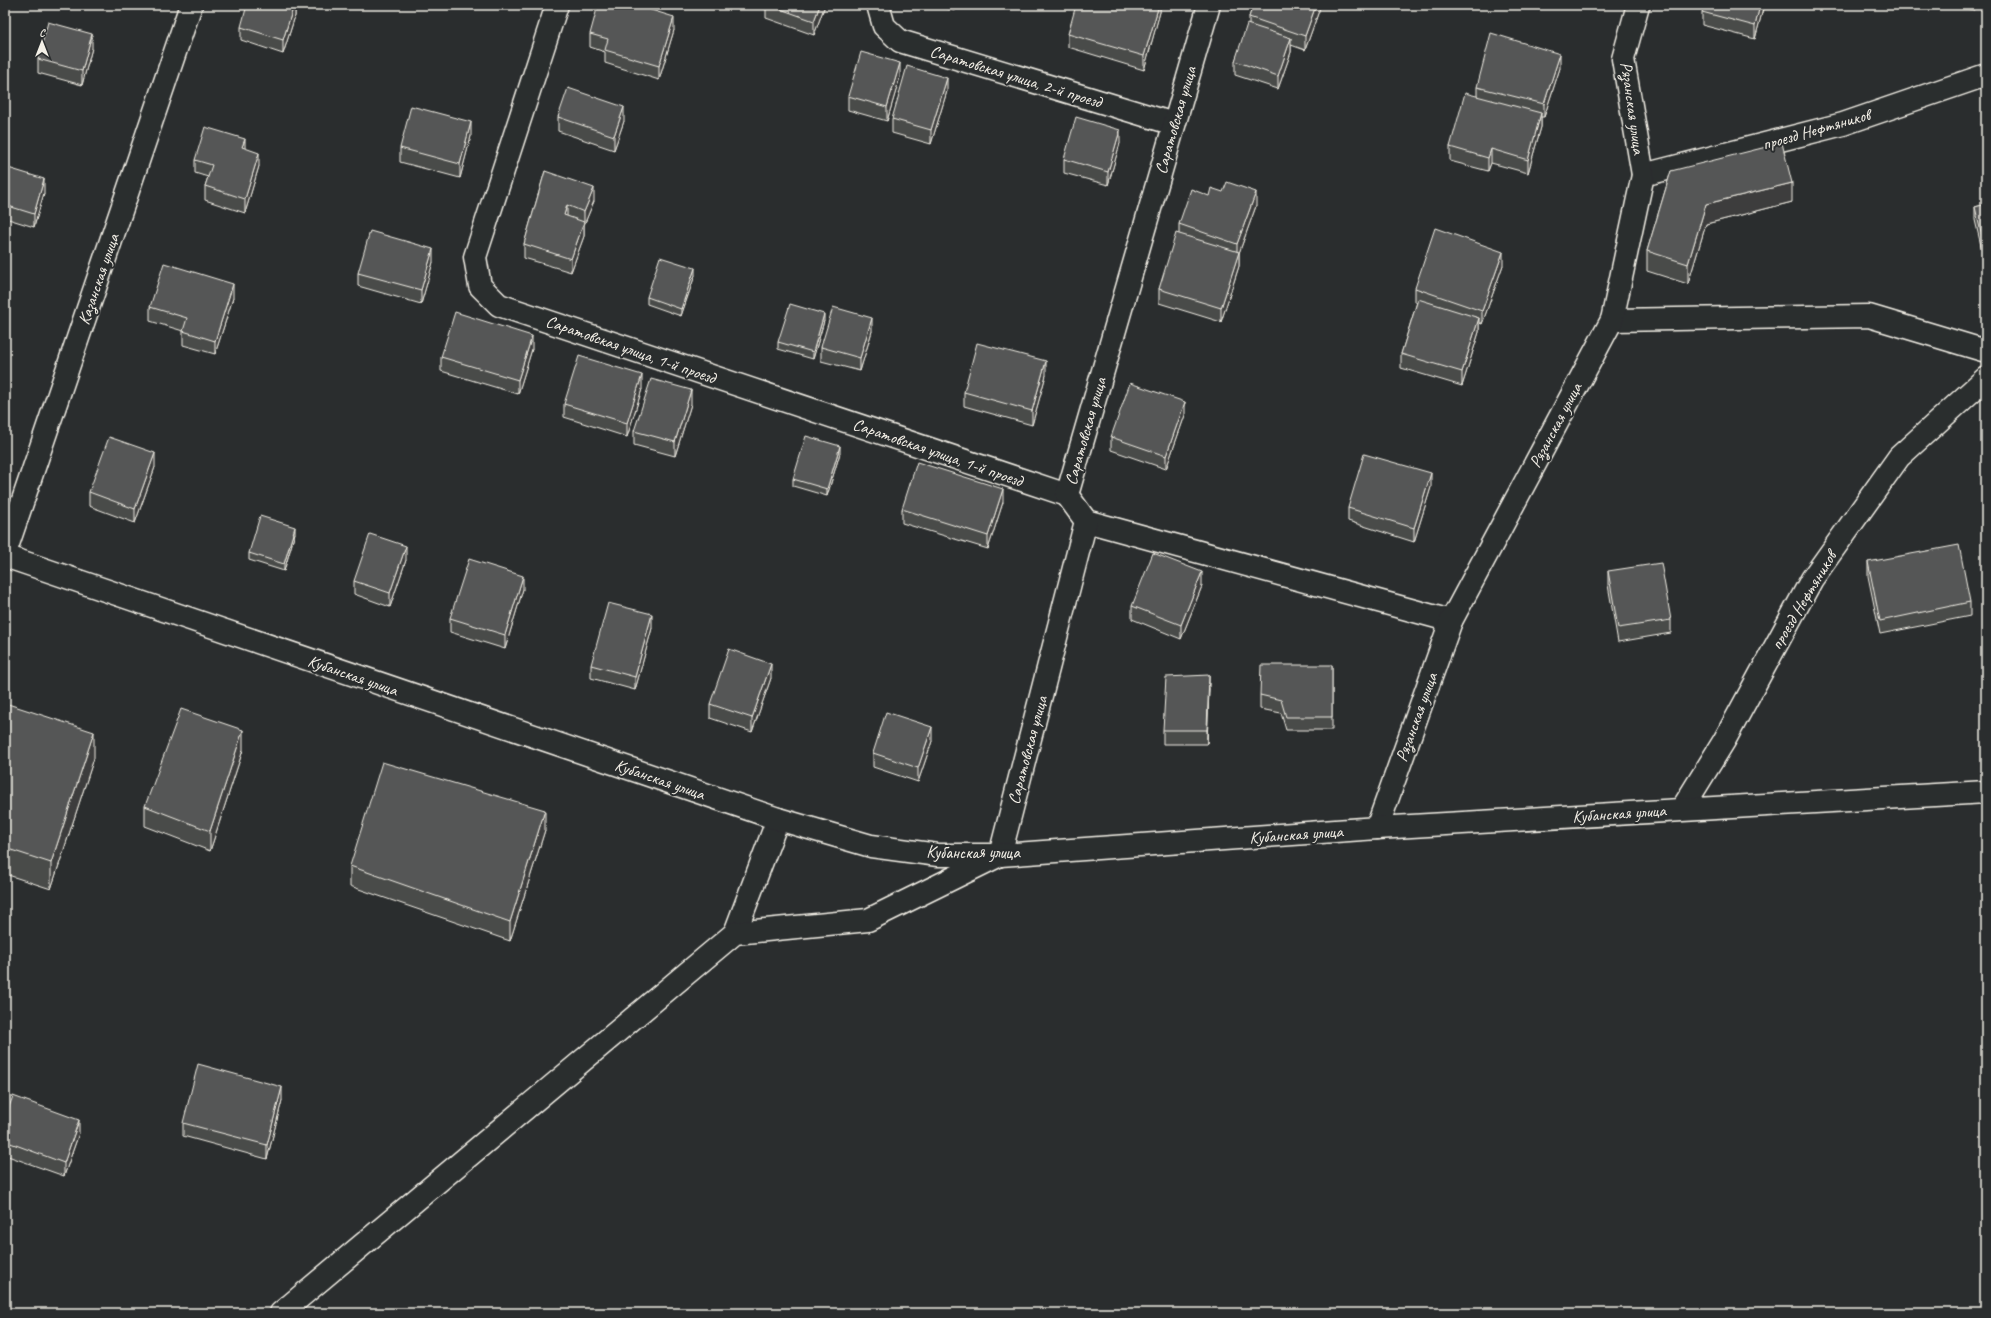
<svg xmlns="http://www.w3.org/2000/svg" width="1991" height="1318" viewBox="0 0 1991 1318" font-family="Caveat,sans-serif">
<style>
.lines{fill:none;stroke-linecap:round;stroke-linejoin:round}
.minor-casing{stroke:#f4f1e8;stroke-width:25}
.tertiary-casing{stroke:#f4f1e8;stroke-width:25}
.minor{stroke:#2a2d2e;stroke-width:22}
.tertiary{stroke:#2a2d2e;stroke-width:22}
.wall{fill:#494b4a;stroke:#f4f1e8}
.shaded-wall{fill:#3c3d3c;stroke:#f4f1e8}
.building{fill:#555756;stroke:#f4f1e8}
.labels{text-anchor:middle;stroke-width:4;stroke-linejoin:round;paint-order:stroke}
.street-label{font-size:17px;fill:#f4f1e8;stroke:#2a2d2e}
</style>
<rect width="100%" height="100%" fill="#2a2d2e"/>
<filter id="ink" filterUnits="userSpaceOnUse"><feTurbulence type="fractalNoise" baseFrequency=".025" numOctaves="2"/><feDisplacementMap in="SourceGraphic" scale="8" xChannelSelector="R" yChannelSelector="G"/><feConvolveMatrix kernelMatrix="1 2 1 2 8 2 1 2 1" color-interpolation-filters="sRGB"/></filter>
<g filter="url(#ink)">
<g class="lines">
<g class="minor-casing">
<g id="minor">
<polyline points="557,5 475,257 480,286 499,305 1067,495"/>
<polyline points="878,5 884,26 900,41 1174,124"/>
<polyline points="1643,175 1843,124 1986,75"/>
<polyline points="1612,320 1869,316 1986,351"/>
<polyline points="1086,521 1451,621"/>
<polyline points="5,553 191,5"/>
<polyline points="1682,809 1724,741 1812,579 1899,457 1986,378"/>
<polyline points="1377,828 1451,621 1612,320 1643,175 1623,59 1638,5"/>
<polyline points="735,933 778,819"/>
<polyline points="281,1313 735,933 868,920 1000,855 1086,521 1067,495 1209,5"/>
</g>
</g>
<g class="tertiary-casing">
<polyline id="tertiary" points="5,556 778,819 871,846 938,855 1000,855 1377,828 1986,792"/>
</g>
<use href="#minor" class="minor"/>
<use href="#tertiary" class="tertiary"/>
</g>
<g class="wall">
<polygon points="295,5 295,16 283,54 241,40 241,27"/>
<polygon points="766,5 825,5 814,35 766,18"/>
<polygon points="934,5 956,5 955,11"/>
<polygon points="1160,5 1160,12 1144,70 1068,47 1068,34"/>
<polygon points="1253,5 1321,5 1305,50 1291,45 1291,52 1278,89 1235,75 1235,61 1249,25 1249,17"/>
<polygon points="1764,5 1755,39 1702,25 1702,12"/>
<polygon points="1956,5 1975,5 1974,10"/>
<polygon points="674,30 659,80 605,63 605,52 590,47 590,34"/>
<polygon points="92,48 82,85 38,73 38,59"/>
<polygon points="1560,68 1544,117 1541,117 1541,127 1528,173 1491,163 1488,171 1450,161 1450,147 1477,96 1477,87"/>
<polygon points="900,77 887,121 848,110 848,96"/>
<polygon points="947,91 931,144 892,133 892,119"/>
<polygon points="558,117 624,121 614,150 558,131"/>
<polygon points="471,136 460,178 400,162 400,148"/>
<polygon points="1120,143 1108,185 1064,173 1064,159"/>
<polygon points="245,148 259,166 245,213 205,200 205,186 208,177 195,173 195,160"/>
<polygon points="5,167 44,193 34,227 5,218"/>
<polygon points="545,171 594,201 584,225 584,236 571,272 524,258 524,244"/>
<polygon points="1671,171 1792,202 1706,224 1688,284 1647,271 1647,251"/>
<polygon points="1209,196 1256,206 1239,253 1239,266 1221,322 1159,303 1159,289 1179,234 1179,224"/>
<polygon points="1986,204 1986,267 1975,220 1975,207"/>
<polygon points="433,262 421,304 358,286 358,273"/>
<polygon points="1503,265 1482,324 1479,323 1479,332 1462,386 1401,368 1401,354 1417,302 1415,302 1415,288"/>
<polygon points="695,275 681,316 647,304 647,297"/>
<polygon points="233,298 215,354 183,345 183,331 150,321 150,307"/>
<polygon points="824,321 813,359 778,349 778,342"/>
<polygon points="872,331 860,371 821,361 821,347"/>
<polygon points="532,349 518,394 441,371 441,357"/>
<polygon points="1046,375 1032,425 964,406 964,392"/>
<polygon points="642,389 627,437 564,417 564,404"/>
<polygon points="691,404 675,456 634,445 634,431"/>
<polygon points="1185,415 1166,469 1111,450 1111,437"/>
<polygon points="840,453 827,496 793,486 793,479"/>
<polygon points="155,467 135,523 89,506 89,492"/>
<polygon points="1431,487 1414,542 1348,521 1348,508"/>
<polygon points="1003,502 988,549 902,523 902,509"/>
<polygon points="295,533 284,571 249,560 249,553"/>
<polygon points="406,560 390,607 354,594 354,581"/>
<polygon points="1868,562 1970,602 1970,616 1880,634 1868,576"/>
<polygon points="1608,571 1671,620 1671,633 1618,642 1608,585"/>
<polygon points="1202,586 1181,639 1132,619 1132,606"/>
<polygon points="523,589 505,649 450,632 450,618"/>
<polygon points="652,628 635,690 591,678 591,665"/>
<polygon points="1332,665 1332,730 1286,730 1281,713 1260,709 1260,695"/>
<polygon points="771,678 752,732 710,718 710,704"/>
<polygon points="1209,688 1207,744 1163,744 1163,730"/>
<polygon points="5,703 94,758 51,889 5,874"/>
<polygon points="932,741 918,782 873,767 873,753"/>
<polygon points="243,750 210,851 145,826 145,806"/>
<polygon points="545,830 510,941 350,886 350,866"/>
<polygon points="282,1100 267,1159 183,1136 183,1123"/>
<polygon points="5,1118 79,1133 64,1176 5,1155"/>
</g>
<g class="shaded-wall">
<polygon points="294,5 295,5 295,16 283,54 283,40"/>
<polygon points="820,5 825,5 814,35 814,21"/>
<polygon points="1159,5 1160,5 1160,12 1144,70 1144,56"/>
<polygon points="1316,5 1321,5 1305,50 1305,36"/>
<polygon points="1760,5 1764,5 1755,39 1755,26"/>
<polygon points="674,17 674,30 659,80 659,66"/>
<polygon points="92,34 92,48 82,85 82,71"/>
<polygon points="1291,38 1291,52 1278,89 1278,76"/>
<polygon points="1560,54 1560,68 1544,117 1544,104"/>
<polygon points="900,63 900,77 887,121 887,107"/>
<polygon points="947,78 947,91 931,144 931,130"/>
<polygon points="624,107 624,121 614,150 614,136"/>
<polygon points="1541,113 1541,127 1528,173 1528,160"/>
<polygon points="471,122 471,136 460,178 460,164"/>
<polygon points="1120,130 1120,143 1108,185 1108,172"/>
<polygon points="245,139 245,152 242,147"/>
<polygon points="1491,149 1491,163 1488,171 1488,158"/>
<polygon points="259,153 259,166 245,213 245,199"/>
<polygon points="44,179 44,193 34,227 34,214"/>
<polygon points="1792,183 1792,202 1706,224 1688,284 1688,264 1706,204"/>
<polygon points="594,188 594,201 584,225 584,236 571,272 571,259 584,222 584,212"/>
<polygon points="1256,192 1256,206 1239,253 1239,266 1221,322 1221,308 1237,258 1237,244"/>
<polygon points="567,205 567,218 564,215"/>
<polygon points="433,249 433,262 421,304 421,290"/>
<polygon points="1503,252 1503,265 1482,324 1482,311"/>
<polygon points="695,268 695,275 681,316 681,309"/>
<polygon points="233,284 233,298 215,354 215,341"/>
<polygon points="824,314 824,321 813,359 813,352"/>
<polygon points="872,318 872,331 860,371 860,358"/>
<polygon points="1479,318 1479,332 1462,386 1462,372"/>
<polygon points="532,336 532,349 518,394 518,380"/>
<polygon points="1046,361 1046,375 1032,425 1032,411"/>
<polygon points="642,375 642,389 627,437 627,423"/>
<polygon points="691,390 691,404 675,456 675,442"/>
<polygon points="1185,402 1185,415 1166,469 1166,456"/>
<polygon points="840,446 840,453 827,496 827,489"/>
<polygon points="155,453 155,467 135,523 135,509"/>
<polygon points="1431,473 1431,487 1414,542 1414,528"/>
<polygon points="1003,489 1003,502 988,549 988,536"/>
<polygon points="295,527 295,533 284,571 284,564"/>
<polygon points="406,546 406,560 390,607 390,593"/>
<polygon points="1202,572 1202,586 1181,639 1181,625"/>
<polygon points="523,576 523,589 505,649 505,635"/>
<polygon points="652,614 652,628 635,690 635,677"/>
<polygon points="771,664 771,678 752,732 752,718"/>
<polygon points="1209,675 1209,688 1207,744 1207,730"/>
<polygon points="932,727 932,741 918,782 918,768"/>
<polygon points="243,730 243,750 210,851 210,831"/>
<polygon points="94,732 94,758 51,889 51,863"/>
<polygon points="545,810 545,830 510,941 510,922"/>
<polygon points="282,1087 282,1100 267,1159 267,1145"/>
<polygon points="79,1120 79,1133 64,1176 64,1163"/>
</g>
<g class="building">
<polygon points="247,5 294,5 283,40 241,27"/>
<polygon points="598,5 635,5 674,17 659,66 605,50 608,39 590,34"/>
<polygon points="769,5 820,5 814,21"/>
<polygon points="1076,5 1159,5 1144,56 1068,34"/>
<polygon points="1253,5 1316,5 1305,36 1249,17"/>
<polygon points="1704,5 1760,5 1755,26 1702,12"/>
<polygon points="48,22 92,34 82,71 38,59"/>
<polygon points="1247,24 1291,38 1278,76 1235,61"/>
<polygon points="1491,33 1560,54 1544,104 1477,87"/>
<polygon points="861,52 900,63 887,107 848,96"/>
<polygon points="907,66 947,78 931,130 892,119"/>
<polygon points="568,88 624,107 614,136 558,117"/>
<polygon points="1465,93 1541,113 1528,160 1491,149 1488,158 1450,147"/>
<polygon points="411,106 471,122 460,164 400,148"/>
<polygon points="1076,117 1120,130 1108,172 1064,159"/>
<polygon points="205,127 245,139 242,147 259,153 245,199 205,186 212,165 195,160"/>
<polygon points="1782,143 1792,183 1706,204 1688,264 1647,251 1671,171"/>
<polygon points="5,167 44,179 34,214 5,205"/>
<polygon points="545,171 594,188 584,212 567,205 564,215 584,222 571,259 524,244"/>
<polygon points="1227,182 1256,192 1237,244 1179,224 1191,189 1209,196 1211,188 1223,192"/>
<polygon points="1986,204 1986,254 1975,207"/>
<polygon points="1435,228 1503,252 1482,311 1415,288"/>
<polygon points="370,231 433,249 421,290 358,273"/>
<polygon points="1176,233 1239,252 1221,308 1159,289"/>
<polygon points="660,257 695,268 681,309 647,297"/>
<polygon points="164,263 233,284 215,341 183,331 187,318 150,307"/>
<polygon points="1418,299 1479,318 1462,372 1401,354"/>
<polygon points="790,304 824,314 813,352 778,342"/>
<polygon points="833,307 872,318 860,358 821,347"/>
<polygon points="455,312 532,336 518,380 441,357"/>
<polygon points="977,343 1046,361 1032,411 964,392"/>
<polygon points="579,356 642,375 627,423 564,404"/>
<polygon points="651,379 691,390 675,442 634,431"/>
<polygon points="1130,383 1185,402 1166,456 1111,437"/>
<polygon points="806,436 840,446 827,489 793,479"/>
<polygon points="109,437 155,453 135,509 89,492"/>
<polygon points="1364,454 1431,473 1414,528 1348,508"/>
<polygon points="917,462 1003,489 988,536 902,509"/>
<polygon points="260,516 295,527 284,564 249,553"/>
<polygon points="370,534 406,546 390,593 354,581"/>
<polygon points="1959,545 1970,602 1880,621 1868,562"/>
<polygon points="1153,553 1202,572 1181,625 1132,606"/>
<polygon points="469,559 523,576 505,635 450,618"/>
<polygon points="1661,563 1671,620 1618,628 1608,571"/>
<polygon points="608,603 652,614 635,677 591,665"/>
<polygon points="729,649 771,664 752,718 710,704"/>
<polygon points="1261,665 1332,665 1332,717 1286,717 1281,700 1260,695"/>
<polygon points="1209,675 1207,730 1163,730 1166,677"/>
<polygon points="5,703 94,732 51,863 5,848"/>
<polygon points="181,709 243,730 210,831 145,806"/>
<polygon points="886,712 932,727 918,768 873,753"/>
<polygon points="382,762 545,810 510,922 350,866"/>
<polygon points="198,1064 282,1087 267,1145 183,1123"/>
<polygon points="13,1096 79,1120 64,1163 5,1141 5,1118"/>
</g>
</g>
<g class="labels">
<g class="street-label">
<text transform="translate(1016 76) rotate(17)" y="6">Саратовская улица, 2-й проезд</text>
<text transform="translate(1633 108) rotate(82)" y="6">Рязанская улица</text>
<text transform="translate(1175 120) rotate(-74)" y="6">Саратовская улица</text>
<text transform="translate(1816 129) rotate(-16)" y="6">проезд Нефтяников</text>
<text transform="translate(98 279) rotate(-71)" y="6">Казанская улица</text>
<text transform="translate(631 349) rotate(19)" y="6">Саратовская улица, 1-й проезд</text>
<text transform="translate(1555 425) rotate(-62)" y="6">Рязанская улица</text>
<text transform="translate(1085 431) rotate(-74)" y="6">Саратовская улица</text>
<text transform="translate(938 452) rotate(19)" y="6">Саратовская улица, 1-й проезд</text>
<text transform="translate(1803 600) rotate(-59)" y="6">проезд Нефтяников</text>
<text transform="translate(353 675) rotate(19)" y="6">Кубанская улица</text>
<text transform="translate(1416 717) rotate(-70)" y="6">Рязанская улица</text>
<text transform="translate(1027 750) rotate(-75)" y="6">Саратовская улица</text>
<text transform="translate(660 779) rotate(19)" y="6">Кубанская улица</text>
<text transform="translate(1619 813) rotate(-4)" y="6">Кубанская улица</text>
<text transform="translate(1296 834) rotate(-4)" y="6">Кубанская улица</text>
<text x="973" y="858">Кубанская улица</text>
</g>
</g>
<rect width="1991" height="1318" fill="none" stroke="#2a2d2e" stroke-width="20"/>
<rect x="10" y="10" width="1971" height="1298" fill="none" stroke="#f4f1e8" stroke-width="1.5" filter="url(#ink)"/>
<g transform="translate(42 42)" stroke="#2a2d2e" stroke-width="3" paint-order="stroke">
<path d="M0-3L7 15L0 10L-7 15Z" fill="#f4f1e8"/>
<text y="-6" font-size="11" font-weight="bold" text-anchor="middle" fill="#f4f1e8">С</text>
</g>
</svg>
